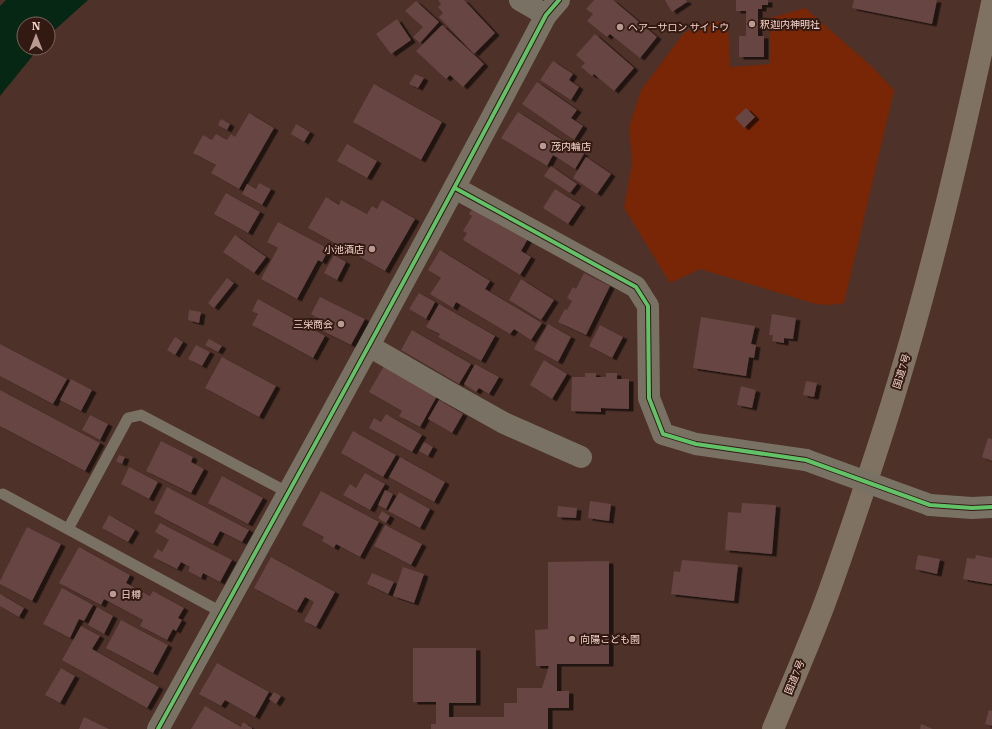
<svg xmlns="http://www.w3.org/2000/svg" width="992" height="729" viewBox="0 0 992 729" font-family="'IBM Plex Serif','Noto Sans JP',serif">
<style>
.green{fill:#792606}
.water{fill:#072715}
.building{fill:#664543;filter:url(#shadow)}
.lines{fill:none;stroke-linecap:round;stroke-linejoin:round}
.service{stroke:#797264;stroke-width:11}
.minor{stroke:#797264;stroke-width:22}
.tertiary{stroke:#797264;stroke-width:22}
.trunk{stroke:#807263;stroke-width:22}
.minor-bridge{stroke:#797264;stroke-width:22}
.cycleway-casing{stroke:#321a13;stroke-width:6}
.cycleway{stroke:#61c268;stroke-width:4}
.poi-dot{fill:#bb9b91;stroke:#321a13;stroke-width:1.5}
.labels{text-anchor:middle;stroke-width:4;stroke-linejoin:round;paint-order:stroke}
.poi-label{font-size:10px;fill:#f6d4ca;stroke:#321a13;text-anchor:start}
.street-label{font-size:10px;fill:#f6d4ca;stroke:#321a13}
</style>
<defs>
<filter id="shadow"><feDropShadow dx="4.5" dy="2.5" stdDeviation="0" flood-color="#0009"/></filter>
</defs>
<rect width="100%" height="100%" fill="#4e3128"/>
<polygon class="green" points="805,8 871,66 894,90 844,303 829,305 816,304 700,269 670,283 624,208 632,164 629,127 641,90 684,33 708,21 728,22 730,67 770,64 770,18"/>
<polygon class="water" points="6,0 88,0 48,36 48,24 24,24 24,48 39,48 0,96 0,6"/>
<g class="building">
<polygon points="438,0 464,0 495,33 474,54 439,17 443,13 438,7 441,4"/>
<polygon points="594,0 613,0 657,37 640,58 610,34 607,37 587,21 593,14 586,9"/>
<polygon points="665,0 686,0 687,2 672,12"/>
<polygon points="736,0 768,0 768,5 762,5 762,9 758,9 758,36 764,36 764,57 739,57 739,36 746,36 746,11 736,11"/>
<polygon points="854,0 937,0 932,24 852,8"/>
<polygon points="416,1 439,22 420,43 413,37 423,27 405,11"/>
<polygon points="397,19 411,40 391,54 376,34"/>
<polygon points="442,25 484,64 463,87 450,75 446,79 416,51"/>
<polygon points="595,34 634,68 614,91 594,74 592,76 581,67 585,63 576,55"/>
<polygon points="553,61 573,74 569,80 579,87 571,100 540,80"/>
<polygon points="415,74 424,78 418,88 409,84"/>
<polygon points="537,82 577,110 571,118 583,126 574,140 522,104"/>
<polygon points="374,84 442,122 421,160 353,122"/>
<polygon points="746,108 755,117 744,128 735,118"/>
<polygon points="518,112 584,154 575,169 553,155 547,166 501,138"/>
<polygon points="249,113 274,128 239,189 211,173 216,165 193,153 203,135 212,140 216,134 227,140 231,134 235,137"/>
<polygon points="221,119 230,124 227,130 218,125"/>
<polygon points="296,124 310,132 304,142 291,134"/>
<polygon points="347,144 377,161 367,178 337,161"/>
<polygon points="586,157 611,174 597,194 573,178"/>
<polygon points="551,166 577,184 570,193 544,176"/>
<polygon points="259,183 271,189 262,205 242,194 247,184 256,189"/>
<polygon points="555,189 581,205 568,224 543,208"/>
<polygon points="226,193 260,212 248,233 214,214"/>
<polygon points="326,197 339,205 341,200 367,214 372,206 377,209 382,200 415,219 385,271 308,228"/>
<polygon points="475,205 529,237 521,251 531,257 520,275 463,240 467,233 463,231 472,216 469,214"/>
<polygon points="278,222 329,249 322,262 318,260 297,299 261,279 278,248 267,242"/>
<polygon points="235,235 266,257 254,273 223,252"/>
<polygon points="440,250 490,281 485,289 542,323 531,340 514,329 510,334 456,302 453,308 430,294 441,278 428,270"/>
<polygon points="334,255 346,262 337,280 324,273"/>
<polygon points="584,273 610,286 586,335 558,322 565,309 567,310 572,301 567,298 573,287 576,289"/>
<polygon points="227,278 234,283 214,308 208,303"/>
<polygon points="521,279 554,300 541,320 509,300"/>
<polygon points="419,293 435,302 426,319 409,309"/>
<polygon points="320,297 365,319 351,345 317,328 321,320 311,314"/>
<polygon points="258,299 325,336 313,358 252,325 258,314 252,311"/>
<polygon points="439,304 495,336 481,361 438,337 440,334 426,327"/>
<polygon points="189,310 201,312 199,323 188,320"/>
<polygon points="772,314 796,318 793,339 784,338 784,343 772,341 773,335 769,335"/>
<polygon points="701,317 755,326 751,344 756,345 754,358 749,357 746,376 693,368"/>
<polygon points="548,324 571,337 558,362 534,349"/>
<polygon points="600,325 623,337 612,358 589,346"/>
<polygon points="412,330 471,364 459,384 401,350"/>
<polygon points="175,337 183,342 175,355 167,350"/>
<polygon points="209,339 222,346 218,352 205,345"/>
<polygon points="0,344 67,379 53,404 0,376"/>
<polygon points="196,345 210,352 202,366 188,359"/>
<polygon points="222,357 276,386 259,417 205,388"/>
<polygon points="544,360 567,374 552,399 530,385"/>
<polygon points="475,364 499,377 489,394 479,388 476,392 464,384"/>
<polygon points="384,366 437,396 420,427 399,416 402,411 369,392"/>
<polygon points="585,373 596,373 596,377 606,377 606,373 617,373 617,379 629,379 629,409 601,408 601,412 571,411 572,377 585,377"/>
<polygon points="71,379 92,390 81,411 60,400"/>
<polygon points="806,381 817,383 814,397 803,395"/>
<polygon points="741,386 756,390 752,408 737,405"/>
<polygon points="0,390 100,443 85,471 0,426"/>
<polygon points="439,400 463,414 452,433 428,419"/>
<polygon points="386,414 422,435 412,452 369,428 374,418 381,422"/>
<polygon points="90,415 108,424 100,440 82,430"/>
<polygon points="353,431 396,455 383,477 341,453"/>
<polygon points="988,438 992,439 992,461 982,457"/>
<polygon points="161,441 193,457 191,462 204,469 191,493 146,471"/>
<polygon points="424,442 433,447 428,456 419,451"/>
<polygon points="119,455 125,457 122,464 116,461"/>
<polygon points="400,457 445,482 434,502 389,477"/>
<polygon points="129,467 158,482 149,499 121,484"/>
<polygon points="365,473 385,484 370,510 343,495 350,484 356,488"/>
<polygon points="222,476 263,498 248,524 208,503"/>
<polygon points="167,487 249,530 242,542 220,531 213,544 154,513"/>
<polygon points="385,490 393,494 386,509 378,505"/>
<polygon points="321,491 379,522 360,557 336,544 334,548 322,541 324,537 302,525"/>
<polygon points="399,492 430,509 420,528 388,511"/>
<polygon points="590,501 611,504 609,521 588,518"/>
<polygon points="742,503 776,505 772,554 725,550 728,512 741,513"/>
<polygon points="558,506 577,508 576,518 557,517"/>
<polygon points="382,511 390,516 386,523 378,518"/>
<polygon points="109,515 135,530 128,542 102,528"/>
<polygon points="160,523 232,560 220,582 203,573 201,578 188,571 190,567 181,562 177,569 153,557 158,549 162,552 169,540 155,532"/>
<polygon points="385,525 422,544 411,565 374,546"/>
<polygon points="27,527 61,544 32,601 0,584 0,581"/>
<polygon points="79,547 130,575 126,583 150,596 153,591 184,608 178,618 182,620 176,631 173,629 167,640 140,626 143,620 104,599 101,605 59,583"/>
<polygon points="918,555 940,559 937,574 915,569"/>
<polygon points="976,555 992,558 992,584 963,579 967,558 975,559"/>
<polygon points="271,557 335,592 316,627 304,621 314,602 305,597 297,611 254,588"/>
<polygon points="682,560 738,565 734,601 671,594 674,571 680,572"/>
<polygon points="609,561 609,664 557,664 557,691 569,691 569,708 548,708 548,729 431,729 431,724 436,724 436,702 413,702 413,648 476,648 476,703 449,703 449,717 504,717 504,703 517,703 517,688 542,688 549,666 536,666 535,630 548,629 548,562"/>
<polygon points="403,567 424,574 414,603 393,596"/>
<polygon points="372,573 394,582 388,594 367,584"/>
<polygon points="62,588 93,605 84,621 79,619 70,638 43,624"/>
<polygon points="0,594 24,608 19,617 0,606"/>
<polygon points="97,607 113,616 104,634 88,625"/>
<polygon points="121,620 168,645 153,673 106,648"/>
<polygon points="81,626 100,636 92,649 159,687 147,708 62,660"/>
<polygon points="217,663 269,692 255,717 225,700 221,706 199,694"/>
<polygon points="61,668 75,676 60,703 45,695"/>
<polygon points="274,692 281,696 276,704 269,699"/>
<polygon points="205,706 241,727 243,722 252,728 252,729 191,729"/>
<polygon points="989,710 992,711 992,726 985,724"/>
<polygon points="84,717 109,729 79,729"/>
<polygon points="921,724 933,729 920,729"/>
</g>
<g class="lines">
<g class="service">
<polyline points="3,494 223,613"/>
<polyline points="68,529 128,418 141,415 289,493"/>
</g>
<g class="minor">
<polyline points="455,188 636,287 648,306 649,398 663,434 696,444 806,460"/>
<polyline points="369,346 445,390 504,423 581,457"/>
<polyline points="930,505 972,508 992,507"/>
</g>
<g class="tertiary">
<polyline points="520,0 546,15"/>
<path d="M158 729C289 492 420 255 546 15L559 0"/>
</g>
<path class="trunk" d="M773 729C790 688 808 647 824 605 843 554 860 502 877 450 925 304 960 153 992 3"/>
<polyline class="minor-bridge" points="806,460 930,505"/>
<g class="cycleway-casing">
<g id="cycleway">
<polyline points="455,188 636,287 648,306 649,398 663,434 696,444 806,460 930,505 972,508 992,507"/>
<path d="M158 729C289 492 420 255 546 15L559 0"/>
</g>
</g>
<use href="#cycleway" class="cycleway"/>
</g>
<g class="poi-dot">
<circle cx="752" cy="24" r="4"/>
<circle cx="620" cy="27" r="4"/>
<circle cx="543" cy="146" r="4"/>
<circle cx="372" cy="249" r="4"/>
<circle cx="341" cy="324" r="4"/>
<circle cx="113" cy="594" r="4"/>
<circle cx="572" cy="639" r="4"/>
</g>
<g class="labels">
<g class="poi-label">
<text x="760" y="28">釈迦内神明社</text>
<text x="628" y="31">ヘアーサロン サイトウ</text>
<text x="551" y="150">茂内輪店</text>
<text x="364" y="253" text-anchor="end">小池酒店</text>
<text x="333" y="328" text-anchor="end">三栄商会</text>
<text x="121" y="598">日樽</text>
<text x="580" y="643">向陽こども園</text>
</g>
<g class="street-label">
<text transform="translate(901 371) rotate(-73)" y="4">国道7号</text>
<text transform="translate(794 677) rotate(-68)" y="4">国道7号</text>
</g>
</g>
<g transform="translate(36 36)"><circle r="19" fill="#321a13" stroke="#80645c"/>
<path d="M0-3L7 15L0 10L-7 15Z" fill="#bb9b91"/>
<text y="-6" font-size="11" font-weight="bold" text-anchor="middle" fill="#f6d4ca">N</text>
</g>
</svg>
